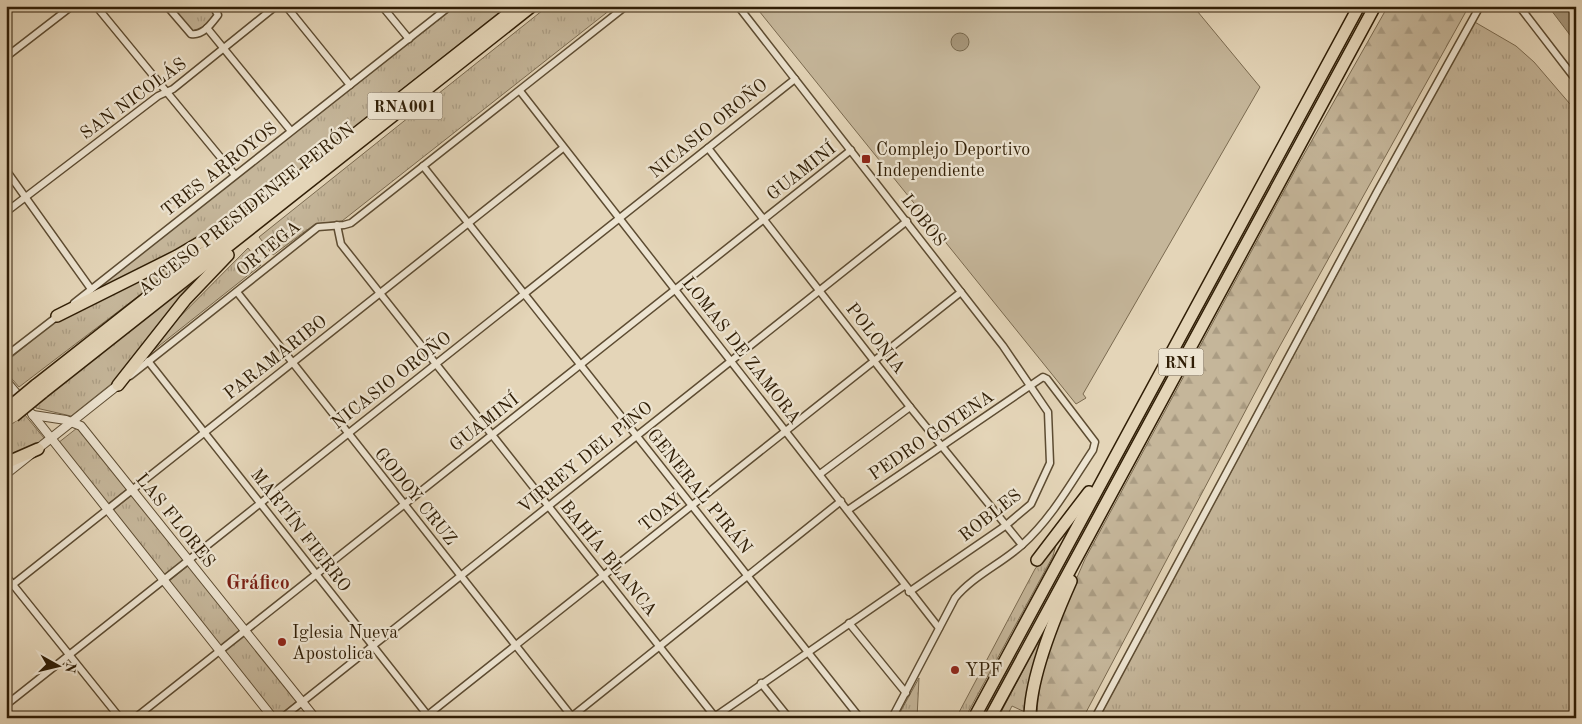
<svg xmlns="http://www.w3.org/2000/svg" width="1582" height="724" viewBox="0 0 1582 724" font-family="'Old Standard TT',serif">
<style>
.grass{fill:url(#grass-tufts);stroke:#7a6a50}
.forest{fill:url(#forest-firs);stroke:#7a6a50}
.pitch{fill:#c5b69a;stroke:#7a6a50}
.water{fill:#a7977b;stroke:#77674c}
.lines{fill:none;stroke-linecap:round;stroke-linejoin:round}
.minor-casing{stroke:#5d4c32;stroke-width:9}
.tertiary-casing{stroke:#5d4c32;stroke-width:10}
.motorway-casing{stroke:#301e06;stroke-width:14}
.minor{stroke:#ede4d1;stroke-width:6}
.tertiary{stroke:#ede4d1;stroke-width:8}
.motorway{stroke:#e4d5b8;stroke-width:11}
.motorway-bridge-casing{stroke:#301e06;stroke-width:14;stroke-linecap:butt}
.motorway-bridge{stroke:#e4d5b8;stroke-width:11}
.poi-dot{fill:#8f2418;stroke:#ede4d1;stroke-width:2}
.labels{text-anchor:middle;stroke-width:4.5;stroke-linejoin:round;paint-order:stroke}
.shield{fill:#ede4d1;stroke:#695943;stroke-width:1}
.shield-label{font-size:16px;font-weight:bold;fill:#301e06}
.street-label{font-size:18px;fill:#301e06;stroke:#ede4d1}
.poi-label{font-size:18px;fill:#301e06;stroke:#ede4d1;text-anchor:start}
.quarter-label{font-size:20px;font-weight:bold;fill:#7a1f14;stroke:#ede4d1}
</style>
<defs>
<pattern id="grass-tufts" width="24" height="20" patternUnits="userSpaceOnUse" patternTransform="scale(1.25)"><rect width="24" height="20" fill="#c5b69a"/><path d="M3 7l-1-3M5 7V3M7 7l1-3M15 17l-1-3M17 17v-4M19 17l1-3" fill="none" stroke="#aa9c83"/></pattern>
<pattern id="forest-firs" width="22" height="20" patternUnits="userSpaceOnUse" patternTransform="scale(1.25)"><rect width="22" height="20" fill="#c5b69a"/><path d="M5 1l3.5 6h-7zM16 11l3.5 6h-7z" fill="#aa9c83"/></pattern>
</defs>
<rect width="100%" height="100%" fill="#e4d5b8"/>
<filter id="stains"><feTurbulence type="fractalNoise" baseFrequency=".004" numOctaves="4"/><feColorMatrix values="0 0 0 0 .2 0 0 0 0 .09 0 0 0 0 .02 0 0 0 .5 -.17"/></filter>
<radialGradient id="worn" r=".72"><stop offset=".6" stop-color="#630" stop-opacity="0"/><stop offset="1" stop-color="#630" stop-opacity=".3"/></radialGradient>
<g class="grass">
<polygon points="171,6 211,6 215,12 206,26 192,31"/>
<polygon points="456,6 507,6 295,174 224,224 203,238 86,298"/>
<polygon points="548,6 615,6 342,221 315,224 273,255 259,237"/>
<polygon points="1473,21 1516,46 1534,62 1576,111 1576,718 1099,718"/>
<polygon points="208,243 19,387 6,372 6,362 63,315"/>
<polygon points="248,248 261,265 150,353 150,347"/>
<polygon points="218,257 111,384 71,416 36,408 35,406"/>
<polygon points="25,415 44,438 29,452 6,461 6,428"/>
<polygon points="77,428 127,489 108,504 58,443"/>
<polygon points="132,495 183,560 163,576 111,512"/>
<polygon points="1057,541 1053,556 965,718 956,718 1035,569"/>
<polygon points="189,565 241,629 220,646 168,582"/>
<polygon points="1050,619 1027,713 1012,706 1006,718 998,718"/>
<polygon points="244,635 297,701 277,717 224,651"/>
<polygon points="919,678 917,718 897,718"/>
</g>
<path class="forest" d="M1388 6H1469L1276 353 1083 718H1037C1037 663 1064 608 1085 559L1298 165Z"/>
<polygon class="pitch" points="755,6 1193,6 1260,87 1083,394 1086,398 1076,404"/>
<g class="water">
<polygon points="1548,6 1576,6 1576,43"/>
<circle cx="960" cy="42" r="9"/>
</g>
<g class="lines">
<g class="minor-casing">
<g id="minor">
<polyline points="96,6 235,175"/>
<path d="M167 6 191 34C203 36 211 24 218 15L213 6"/>
<polyline points="286,6 350,85"/>
<polyline points="382,6 409,39"/>
<polyline points="738,6 1003,346 1048,412 1050,463 1031,504 1005,526 909,592"/>
<polyline points="1519,6 1576,80"/>
<polyline points="207,28 291,131"/>
<polyline points="6,57 72,6"/>
<polyline points="520,91 939,628"/>
<polyline points="708,148 910,407 1022,545"/>
<polyline points="423,166 860,718"/>
<polyline points="6,170 91,289"/>
<polyline points="6,212 158,96 173,89 276,6"/>
<polyline points="337,225 341,244 716,718"/>
<polyline points="237,292 573,718"/>
<polyline points="74,303 450,6"/>
<polyline points="6,356 59,315"/>
<polyline points="148,361 429,717"/>
<polyline points="130,376 318,227 344,225 351,223 626,6"/>
<polyline points="820,474 910,407"/>
<path d="M848 510 1043 377 1047 379 1095 442 1093 450C1071 483 1052 518 1022 545 1001 564 973 576 955 598L892 718"/>
<polyline points="6,576 120,718"/>
<polyline points="6,590 563,148"/>
<polyline points="849,623 906,693"/>
<polyline points="761,683 789,718"/>
<polyline points="6,705 795,79"/>
<polyline points="135,718 851,150"/>
<polyline points="282,718 907,221"/>
<polyline points="424,718 961,292"/>
<polyline points="570,718 841,501"/>
<polyline points="713,718 904,586"/>
<polyline points="1095,718 1377,192 1480,6"/>
</g>
</g>
<g class="tertiary-casing">
<g id="tertiary">
<polyline points="6,381 17,394"/>
<polyline points="32,414 273,718"/>
<polyline points="33,415 66,420 81,426 315,718"/>
<polyline points="6,474 118,385"/>
</g>
</g>
<g class="motorway-casing">
<g id="motorway">
<polyline points="57,316 177,256 233,223"/>
<polyline points="36,385 518,6"/>
<polyline points="118,385 185,300 228,255"/>
<polyline points="42,393 532,6"/>
<polyline points="6,463 38,449"/>
<polyline points="1037,560 1089,492"/>
<polyline points="974,718 1359,6"/>
<polyline points="990,718 1375,6"/>
<path d="M1030 718C1030 677 1054 619 1071 581"/>
</g>
</g>
<use href="#minor" class="minor"/>
<use href="#tertiary" class="tertiary"/>
<use href="#motorway" class="motorway"/>
<g class="motorway-bridge-casing">
<g id="motorway-bridge">
<polyline points="6,410 36,385"/>
<polyline points="14,416 42,393"/>
</g>
</g>
<use href="#motorway-bridge" class="motorway-bridge"/>
</g>
<g class="poi-dot">
<rect x="861" y="154" width="10" height="10" rx="2.5"/>
<circle cx="282" cy="642" r="5"/>
<circle cx="955" cy="670" r="5"/>
</g>
<g class="labels">
<g class="shield">
<rect x="367.5" y="92.5" width="75" height="27" rx="4"/>
<rect x="1158.5" y="348.5" width="45" height="27" rx="4"/>
</g>
<g class="shield-label">
<text x="405" y="112">RNA001</text>
<text x="1181" y="368">RN1</text>
</g>
<g class="street-label">
<text transform="translate(133 98) rotate(-36)" y="6">SAN NICOLÁS</text>
<text transform="translate(708 128) rotate(-39)" y="6">NICASIO OROÑO</text>
<text transform="translate(219 169) rotate(-38)" y="6">TRES ARROYOS</text>
<text transform="translate(801 171) rotate(-38)" y="6">GUAMINÍ</text>
<text transform="translate(246 209) rotate(-38)" y="6">ACCESO PRESIDENTE PERÓN</text>
<text transform="translate(924 220) rotate(52)" y="6">LOBOS</text>
<text transform="translate(268 248) rotate(-39)" y="6">ORTEGA</text>
<text transform="translate(876 338) rotate(52)" y="6">POLONIA</text>
<text transform="translate(742 350) rotate(52)" y="6">LOMAS DE ZAMORA</text>
<text transform="translate(275 357) rotate(-38)" y="6">PARAMARIBO</text>
<text transform="translate(391 380) rotate(-38)" y="6">NICASIO OROÑO</text>
<text transform="translate(484 422) rotate(-38)" y="6">GUAMINÍ</text>
<text transform="translate(931 435) rotate(-34)" y="6">PEDRO GOYENA</text>
<text transform="translate(585 457) rotate(-39)" y="6">VIRREY DEL PINO</text>
<text transform="translate(700 491) rotate(51)" y="6">GENERAL PIRÁN</text>
<text transform="translate(416 496) rotate(51)" y="6">GODOY CRUZ</text>
<text transform="translate(660 512) rotate(-39)" y="6">TOAY</text>
<text transform="translate(990 515) rotate(-38)" y="6">ROBLES</text>
<text transform="translate(176 520) rotate(51)" y="6">LAS FLORES</text>
<text transform="translate(301 530) rotate(52)" y="6">MARTÍN FIERRO</text>
<text transform="translate(609 558) rotate(51)" y="6">BAHÍA BLANCA</text>
</g>
<g class="poi-label">
<text x="876" y="155">Complejo Deportivo<tspan x="876" dy="21">Independiente</tspan></text>
<text x="292" y="638">Iglesia Nueva<tspan x="292" dy="21">Apostolica</tspan></text>
<text x="965" y="676">YPF</text>
</g>
<g class="quarter-label">
<text x="258" y="589">Gráfico</text>
</g>
</g>
<rect width="1582" height="724" fill="none" stroke="#e4d5b8" stroke-width="25"/>
<rect x="8" y="8" width="1567" height="709" fill="none" stroke="#301e06" stroke-width="2.5"/>
<rect x="12" y="12" width="1557" height="699" fill="none" stroke="#301e06"/>
<g transform="translate(58 666) rotate(98)" stroke="#ede4d1" stroke-width="4" paint-order="stroke">
<path d="M0-4L9 19L0 12L-9 19Z" fill="#301e06"/>
<text y="-8" font-size="14" font-weight="bold" text-anchor="middle" fill="#301e06">N</text>
</g>
<rect width="100%" height="100%" filter="url(#stains)"/>
<rect width="100%" height="100%" fill="url(#worn)"/>
</svg>
